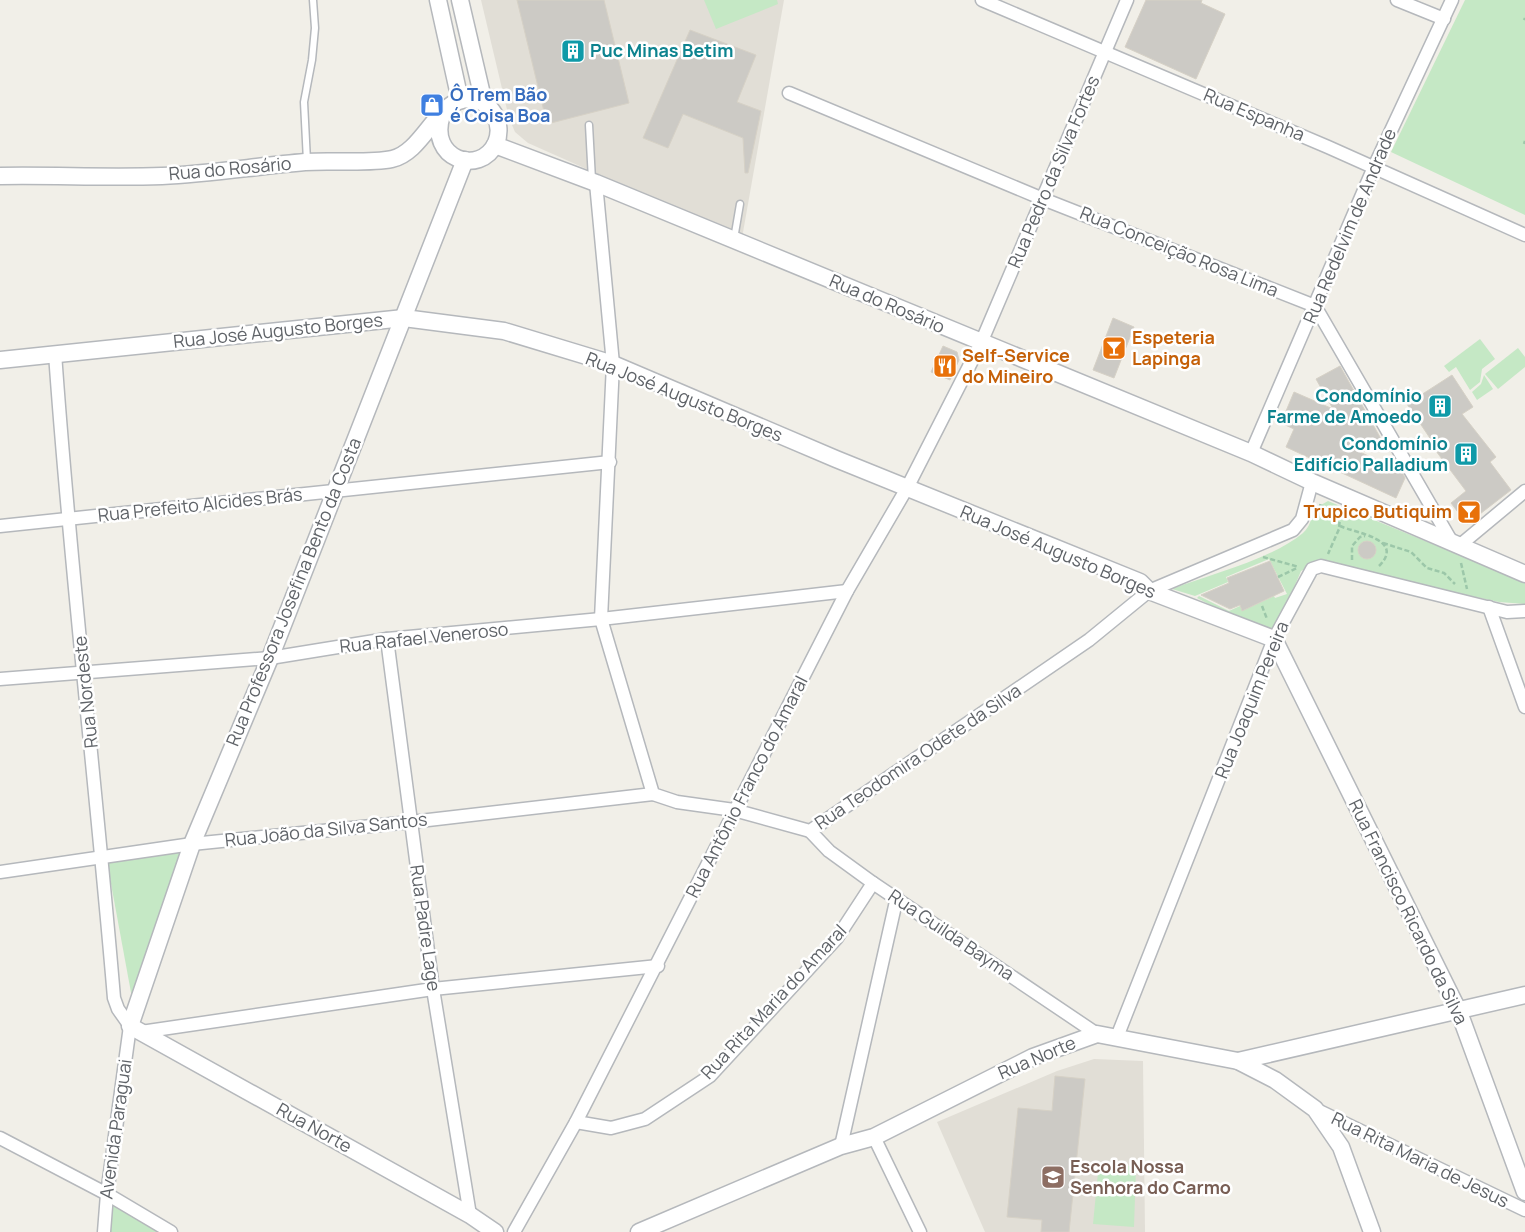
<svg xmlns="http://www.w3.org/2000/svg" width="1525" height="1232" viewBox="0 0 1525 1232" font-family="Manrope,sans-serif">
<style>
.education{fill:#e1ded6}
.green{fill:#c5e8c5}
.building{fill:#cccac5;stroke:#d6d1c6}
.lines{fill:none;stroke-linecap:round;stroke-linejoin:round}
.service-casing{stroke:#b5b8bc;stroke-width:9}
.minor-casing{stroke:#b5b8bc;stroke-width:15}
.tertiary-casing{stroke:#b5b8bc;stroke-width:19}
.path{stroke:#9cc7a9;stroke-width:2.5;stroke-dasharray:5 2.5;stroke-linecap:butt}
.service{stroke:#fff;stroke-width:6}
.minor{stroke:#fff;stroke-width:12}
.tertiary{stroke:#fff;stroke-width:16}
.labels{text-anchor:middle;stroke-width:5;stroke-linejoin:round;paint-order:stroke}
.culture-label{font-size:18px;font-weight:bold;fill:#0d838f;stroke:#fff;text-anchor:end}
.shop-label{font-size:18px;font-weight:bold;fill:#366cbe;stroke:#fff;text-anchor:start}
.street-label{font-size:18px;fill:#5f6368;stroke:#fff}
.food-label{font-size:18px;font-weight:bold;fill:#c56008;stroke:#fff;text-anchor:start}
.education-label{font-size:18px;font-weight:bold;fill:#785e54;stroke:#fff;text-anchor:start}
</style>
<rect width="100%" height="100%" fill="#f1efe8"/>
<g class="education">
<polygon points="481,0 784,0 742,238 528,143 515,132 509,118"/>
<polygon points="1094,1059 1143,1061 1145,1232 985,1232 937,1122 1057,1071"/>
</g>
<g class="green">
<polygon points="704,0 777,0 778,4 716,29"/>
<polygon points="1465,0 1525,0 1525,215 1391,152"/>
<polygon points="1480,339 1495,359 1482,369 1480,382 1470,390 1456,367 1449,372 1444,366"/>
<polygon points="1518,348 1525,357 1525,367 1498,389 1485,374"/>
<polygon points="1484,375 1493,389 1477,400 1472,392 1481,384"/>
<path d="M1328 501 1525 582V604L1499 602 1316 563 1301 571 1273 638 1197 598 1199 596 1229 611 1240 606 1242 611 1274 596 1275 598 1287 594 1269 559 1226 577 1228 582 1195 596 1172 589C1211 574 1272 559 1303 533 1310 527 1312 517 1314 509Z"/>
<polygon points="182,852 132,998 107,862"/>
<polygon points="1099,1162 1136,1167 1134,1227 1093,1224"/>
<polygon points="112,1204 158,1232 110,1232"/>
</g>
<g class="building">
<polygon points="517,0 604,0 629,103 547,124"/>
<polygon points="1146,0 1202,0 1201,3 1225,14 1196,79 1125,47"/>
<polygon points="690,30 756,55 737,102 761,111 748,173 745,173 743,138 683,114 668,148 643,138"/>
<polygon points="1113,318 1134,327 1114,378 1093,370"/>
<polygon points="943,346 957,352 959,360 950,380 931,372"/>
<polygon points="1340,366 1385,446 1360,452 1402,472 1405,478 1396,498 1286,447 1294,429 1281,423 1294,392 1333,409 1316,379"/>
<polygon points="1452,375 1473,407 1462,414 1496,457 1490,462 1511,490 1467,524 1451,503 1466,491 1436,451 1438,450 1407,404"/>
<circle cx="1367" cy="550" r="9"/>
<polygon points="1270,561 1284,591 1242,611 1240,605 1230,609 1201,595 1229,583 1227,578"/>
<polygon points="1055,1076 1085,1079 1069,1232 1041,1232 1042,1220 1007,1217 1018,1108 1052,1111"/>
</g>
<g class="lines">
<g class="service-casing">
<g id="service">
<polyline points="589,125 592,180"/>
<polyline points="307,161 304,102 312,60 315,28 313,0"/>
<polyline points="734,239 740,204"/>
</g>
</g>
<g class="minor-casing">
<g id="minor">
<polyline points="982,0 1328,147 1525,235"/>
<polyline points="1397,0 1444,19"/>
<polyline points="789,93 1043,199 1315,306 1453,544"/>
<polyline points="596,183 613,364 601,619 653,794 677,802 734,810 810,831 1089,640 1149,591 1293,530 1302,519 1312,482"/>
<path d="M55 353C70 569 96 783 114 998L118 1009 130 1026 107 1194 104 1232"/>
<polyline points="1251,453 1374,167 1452,0"/>
<polyline points="0,526 610,462"/>
<polyline points="1459,546 1525,491"/>
<polyline points="1489,607 1525,707"/>
<polyline points="387,639 433,989 470,1215"/>
<polyline points="0,679 270,658 387,639 601,619 847,591"/>
<polyline points="810,831 829,851 873,883 1097,1034"/>
<polyline points="0,872 192,844 411,822 653,794"/>
<polyline points="141,1032 433,989 658,966"/>
<polyline points="1117,1037 1274,639 1312,569 1321,566 1507,612 1525,611"/>
<polyline points="1315,1109 1525,1210"/>
<polyline points="576,1122 611,1128 645,1119 710,1076 837,938 873,883"/>
<polyline points="874,1137 920,1232"/>
<polyline points="0,1138 107,1194 171,1232"/>
<polyline points="841,1146 897,897"/>
<polyline points="514,1232 576,1122 847,591 907,488 981,343 1127,0"/>
</g>
</g>
<g class="tertiary-casing">
<g id="tertiary">
<polyline points="438,0 460,100"/>
<polyline points="460,0 484,103"/>
<polyline points="495,145 596,183 1251,453 1312,482 1525,574"/>
<polyline points="465,160 270,658 192,844 130,1026 470,1215 495,1232"/>
<path d="M0 176C54 175 108 178 162 176 210 174 257 166 305 162 331 160 368 164 392 159 424 152 437 98 470 99 492 100 504 124 496 143 480 177 427 159 442 115"/>
<polyline points="0,360 404,318 504,331 613,364 836,459 1140,582 1149,591 1274,639 1459,1012 1525,1192"/>
<polyline points="1238,1061 1525,995"/>
<polyline points="639,1232 841,1146 874,1137 1033,1057 1097,1034 1238,1061 1275,1080 1315,1109 1341,1147 1372,1232"/>
</g>
</g>
<g class="path">
<polyline points="1524,20 1525,18"/>
<polyline points="1524,144 1525,141"/>
<polyline points="1319,505 1331,509 1340,516 1339,529 1328,554"/>
<polyline points="1331,509 1337,511"/>
<path d="M1340 526C1355 533 1406 539 1379 566"/>
<polyline points="1383,543 1411,552 1427,568 1444,573 1455,584"/>
<polyline points="1263,557 1299,567"/>
<polyline points="1352,560 1352,546 1360,537 1365,536"/>
<polyline points="1461,563 1467,589"/>
<polyline points="1278,577 1297,568"/>
<polyline points="1262,606 1267,619"/>
</g>
<use href="#service" class="service"/>
<use href="#minor" class="minor"/>
<use href="#tertiary" class="tertiary"/>
</g>
<defs>
<g id="building-square" transform="scale(1.25)"><rect x="-9" y="-9" width="18" height="18" rx="4" fill="#0f9aa8" stroke="#fff"/><path d="M-4-6H4V6H1V3H-1V6H-4ZM-2.5-4.3h1.7v1.8h-1.7ZM.8-4.3h1.7v1.8H.8ZM-2.5-1h1.7V.8h-1.7ZM.8-1h1.7V.8H.8Z" fill="#fff"/></g>
<g id="shop-square" transform="scale(1.25)"><rect x="-9" y="-9" width="18" height="18" rx="4" fill="#3f7fe0" stroke="#fff"/><path d="M-5-2.5h2.3a2.7 3.5 0 0 1 5.4 0H5L5.5 6h-11ZM-1.5-2.5h3a1.5 2.3 0 0 0-3 0Z" fill="#fff"/></g>
<g id="bar-square" transform="scale(1.25)"><rect x="-9" y="-9" width="18" height="18" rx="4" fill="#e8710a" stroke="#fff"/><path d="M-6-5H6L.8 .8V4.5H3.5V6h-7V4.5H-.8V.8Z" fill="#fff"/></g>
<g id="restaurant-square" transform="scale(1.25)"><rect x="-9" y="-9" width="18" height="18" rx="4" fill="#e8710a" stroke="#fff"/><path d="M-5-6h1v4h1v-4h1v4h1v-4h1v5L-1.5 .5V6h-2V.5L-5-1ZM5-6V6H3V1.5H1.5Q1.5-4 5-6Z" fill="#fff"/></g>
<g id="university-square" transform="scale(1.25)"><rect x="-9" y="-9" width="18" height="18" rx="4" fill="#8d6e63" stroke="#fff"/><path d="M0-5L7-2L0 1L-7-2ZM-4 1L0 2.5L4 1V4Q0 6-4 4Z" fill="#fff"/></g>
</defs>
<g fill-rule="evenodd">
<use href="#building-square" x="573" y="51"/>
<use href="#shop-square" x="432" y="105"/>
<use href="#bar-square" x="1114" y="348"/>
<use href="#restaurant-square" x="945" y="366"/>
<use href="#building-square" x="1440" y="406"/>
<use href="#building-square" x="1466" y="454"/>
<use href="#bar-square" x="1469" y="512"/>
<use href="#university-square" x="1053" y="1177"/>
</g>
<g class="labels">
<g class="culture-label">
<text x="590" y="57" text-anchor="start">Puc Minas Betim</text>
<text x="1422" y="402">Condomínio<tspan x="1422" dy="21">Farme de Amoedo</tspan></text>
<text x="1448" y="450">Condomínio<tspan x="1448" dy="21">Edifício Palladium</tspan></text>
</g>
<g class="shop-label">
<text x="450" y="101">Ô Trem Bão<tspan x="450" dy="21">é Coisa Boa</tspan></text>
</g>
<g class="street-label">
<text transform="translate(1254 115) rotate(23)" y="6">Rua Espanha</text>
<text transform="translate(230 169) rotate(-5)" y="6">Rua do Rosário</text>
<text transform="translate(1054 172) rotate(-67)" y="6">Rua Pedro da Silva Fortes</text>
<text transform="translate(1350 226) rotate(-67)" y="6">Rua Redelvim de Andrade</text>
<text transform="translate(1179 252) rotate(22)" y="6">Rua Conceição Rosa Lima</text>
<text transform="translate(887 304) rotate(23)" y="6">Rua do Rosário</text>
<text transform="translate(278 331) rotate(-6)" y="6">Rua José Augusto Borges</text>
<text transform="translate(684 397) rotate(22)" y="6">Rua José Augusto Borges</text>
<text transform="translate(200 505) rotate(-6)" y="6">Rua Prefeito Alcides Brás</text>
<text transform="translate(1058 552) rotate(23)" y="6">Rua José Augusto Borges</text>
<text transform="translate(294 592) rotate(-68)" y="6">Rua Professora Josefina Bento da Costa</text>
<text transform="translate(424 638) rotate(-6)" y="6">Rua Rafael Veneroso</text>
<text transform="translate(86 692) rotate(-96)" y="6">Rua Nordeste</text>
<text transform="translate(1252 700) rotate(-68)" y="6">Rua Joaquim Pereira</text>
<text transform="translate(918 757) rotate(-34)" y="6">Rua Teodomira Odete da Silva</text>
<text transform="translate(747 787) rotate(-63)" y="6">Rua Antônio Franco do Amaral</text>
<text transform="translate(326 830) rotate(-6)" y="6">Rua João da Silva Santos</text>
<text transform="translate(1408 912) rotate(64)" y="6">Rua Francisco Ricardo da Silva</text>
<text transform="translate(425 928) rotate(82)" y="6">Rua Padre Lage</text>
<text transform="translate(951 935) rotate(34)" y="6">Rua Guilda Bayma</text>
<text transform="translate(774 1002) rotate(-47)" y="6">Rua Rita Maria do Amaral</text>
<text transform="translate(1037 1058) rotate(-23)" y="6">Rua Norte</text>
<text transform="translate(314 1128) rotate(29)" y="6">Rua Norte</text>
<text transform="translate(116 1129) rotate(-82)" y="6">Avenida Paraguai</text>
<text transform="translate(1420 1160) rotate(26)" y="6">Rua Rita Maria de Jesus</text>
</g>
<g class="food-label">
<text x="1132" y="344">Espeteria<tspan x="1132" dy="21">Lapinga</tspan></text>
<text x="962" y="362">Self-Service<tspan x="962" dy="21">do Mineiro</tspan></text>
<text x="1452" y="518" text-anchor="end">Trupico Butiquim</text>
</g>
<g class="education-label">
<text x="1070" y="1173">Escola Nossa<tspan x="1070" dy="21">Senhora do Carmo</tspan></text>
</g>
</g>
</svg>
